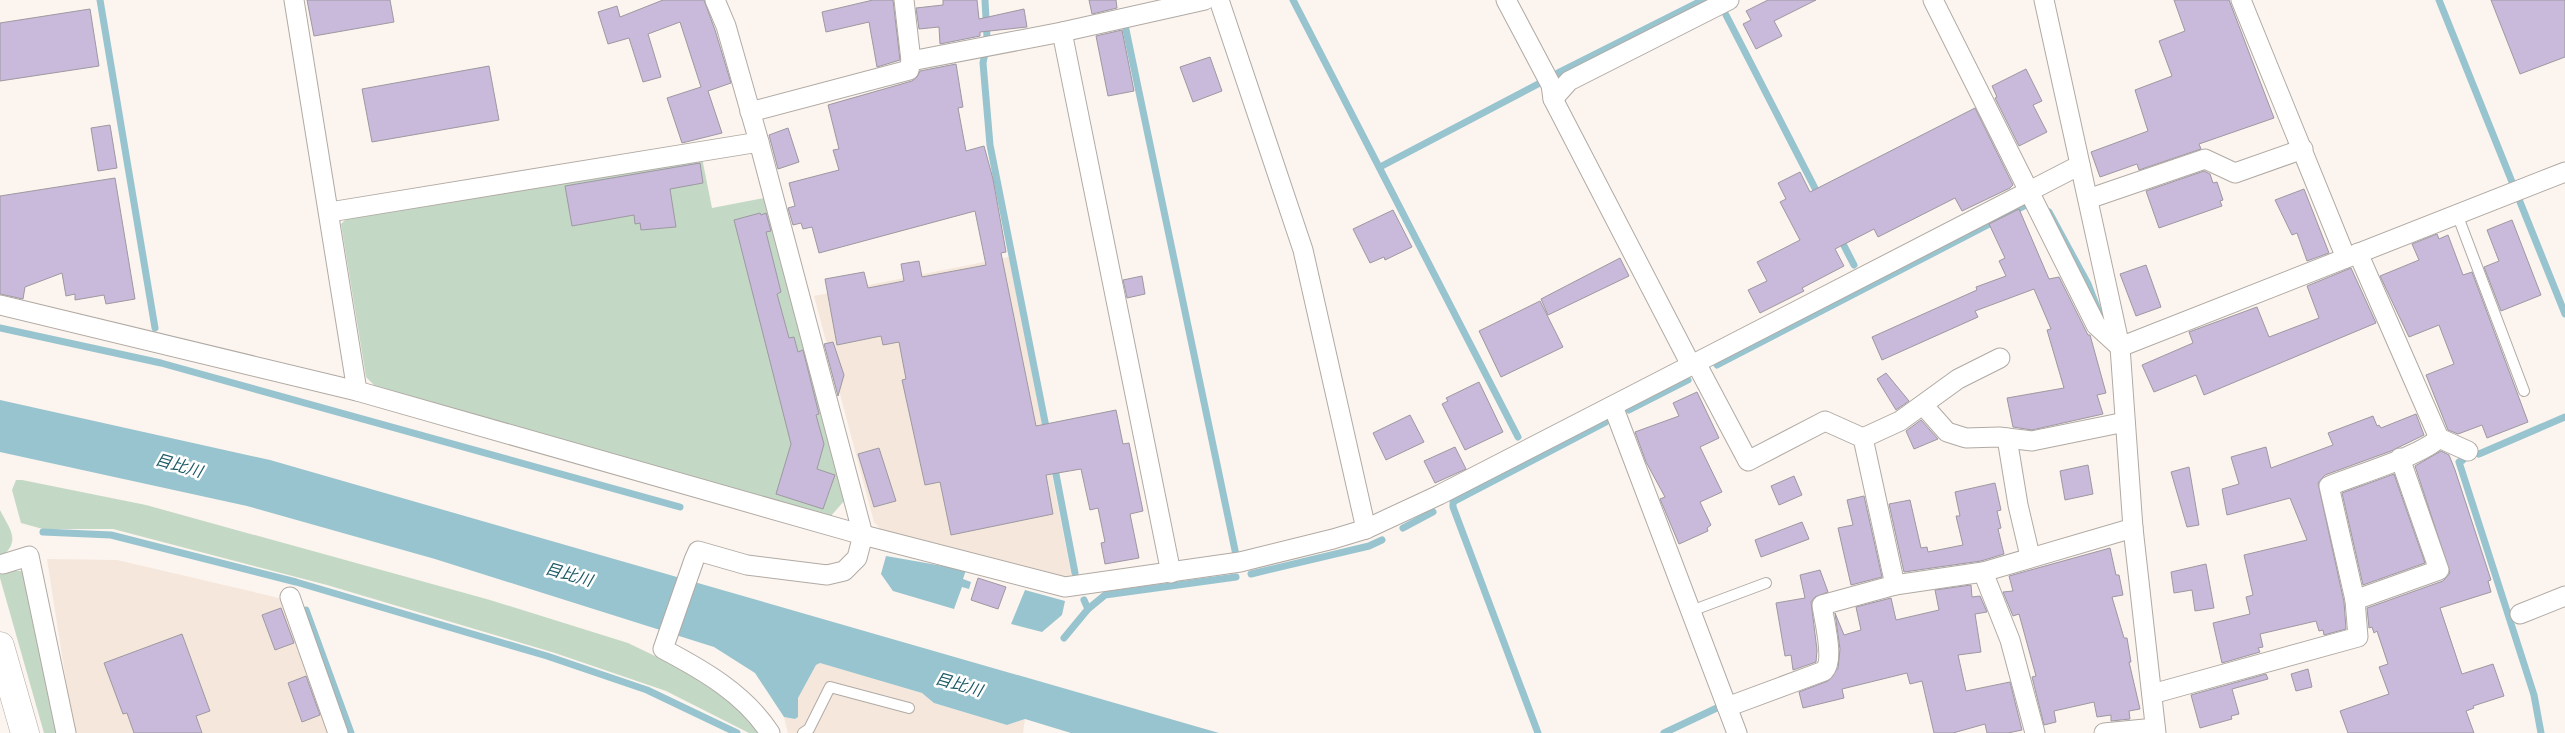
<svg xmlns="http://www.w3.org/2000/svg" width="2565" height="733" viewBox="0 0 2565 733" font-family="'Space Grotesk','Noto Sans JP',sans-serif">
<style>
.built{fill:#f5e7dc}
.green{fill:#c3d9c6}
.water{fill:#97c4ce}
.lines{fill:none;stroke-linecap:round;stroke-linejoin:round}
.stream{stroke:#97c4ce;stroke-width:7}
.building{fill:#c9b9da;stroke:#9d99a1}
.lane-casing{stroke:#b1aaa4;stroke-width:12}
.street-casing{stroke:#b1aaa4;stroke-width:21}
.primary-casing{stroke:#b1aaa4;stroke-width:29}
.lane{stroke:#fff;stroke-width:10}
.street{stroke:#fff;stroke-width:19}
.primary{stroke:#fff;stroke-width:28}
.labels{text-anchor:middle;stroke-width:5;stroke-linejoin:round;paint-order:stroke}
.water-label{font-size:16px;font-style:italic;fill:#1d5a65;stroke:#fff}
</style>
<rect width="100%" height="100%" fill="#fcf4ee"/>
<g class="built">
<polygon points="1009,257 1072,578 1060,580 881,530 874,522 814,296"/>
<polygon points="47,559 117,560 279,598 289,613 331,733 74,733"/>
<polygon points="820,663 922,693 934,703 1007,725 1025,719 1023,733 788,733 784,717 795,719 798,717 798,698 816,665"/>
</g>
<g class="green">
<polygon points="702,158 712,208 764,198 844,501 830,517 375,386 366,377 341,224 347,218"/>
<polygon points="16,480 22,480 146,505 490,600 628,643 680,668 714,688 736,707 761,733 749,733 666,691 555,653 327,585 113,529 43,529 21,523 12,490"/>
<path d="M0 510C10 530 22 541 0 558Z"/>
<polygon points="5,571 23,571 57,733 44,733 0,578 0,573"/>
</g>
<g class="water">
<polygon points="0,400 270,460 1219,733 1071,733 1025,719 1007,725 934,703 922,693 820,663 816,665 798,698 798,717 795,719 784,717 755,673 714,647 435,559 247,506 0,452"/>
<polygon points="886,556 966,570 963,579 971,582 969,589 962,587 954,609 893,591 881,574"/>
<polygon points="1025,590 1065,601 1062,615 1042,632 1011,624"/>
</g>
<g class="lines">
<g class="stream">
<polyline points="100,0 155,328"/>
<polyline points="985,0 987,37"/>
<polyline points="1293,0 1518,437"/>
<polyline points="2439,0 2565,314"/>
<polyline points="1726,15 1820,198"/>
<polyline points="1125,25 1236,555"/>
<polyline points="985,53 983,63 990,145 1047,432"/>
<polyline points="1558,73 1703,0"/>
<polyline points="1380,167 1540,83"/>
<polyline points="2049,212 2088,284 2100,315"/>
<polyline points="1839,236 1854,265"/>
<polyline points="0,328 161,363 680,507"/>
<polyline points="1717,365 2028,204"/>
<polyline points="1629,410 1688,380"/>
<polyline points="2479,454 2565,417"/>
<polyline points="2463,460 2459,462 2534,695 2541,733"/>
<polyline points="1054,464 1075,573"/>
<polyline points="1403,528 1433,512"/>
<polyline points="43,532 111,535 296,582 547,656 647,690 737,733"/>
<polyline points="1251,574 1369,546 1382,540"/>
<polyline points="1084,600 1088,609"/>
<polyline points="306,610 351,733"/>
<polyline points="1064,638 1088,609 1105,595 1236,577"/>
<polyline points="1538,733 1453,507 1453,502 1606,422"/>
<polyline points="1664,733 1721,706"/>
</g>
</g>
<g class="building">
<polygon points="307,0 390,0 394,22 314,36"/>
<polygon points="663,0 704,0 715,30 731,83 708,91 722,133 682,143 667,98 701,87 680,22 648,34 661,77 643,82 629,38 608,44 598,12 617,6 620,17"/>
<polygon points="873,0 893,0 900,60 877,67 869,22 826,32 822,12"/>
<polygon points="943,0 977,0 979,19 1024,9 1027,27 980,32 980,36 940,44 939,27 919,29 916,8 943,5"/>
<polygon points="1089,0 1116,0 1117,8 1092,14"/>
<polygon points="1768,0 1816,0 1774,21 1782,36 1756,49 1743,24 1751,20 1746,11"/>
<polygon points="2174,0 2229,0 2274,118 2199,144 2201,149 2139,170 2137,164 2100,177 2091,152 2148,131 2135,90 2172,76 2159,41 2185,31"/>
<polygon points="2491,0 2565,0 2565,57 2520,74"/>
<polygon points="90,9 99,66 0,81 0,23"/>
<polygon points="1122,30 1134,91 1108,96 1096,36"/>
<polygon points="1210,57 1222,91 1193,102 1180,67"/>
<polygon points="956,64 963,107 958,108 966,151 984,146 993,179 1006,252 1001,253 1036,426 1116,410 1123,444 1129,443 1143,511 1130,514 1139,558 1105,564 1101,543 1105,542 1098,508 1090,510 1081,469 1046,475 1053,514 951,535 940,482 925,485 902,380 906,379 899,342 883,345 881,336 837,345 825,279 864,272 868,288 904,281 901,264 919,261 922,277 986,265 975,211 819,253 812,227 803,229 801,223 793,225 788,208 795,206 789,183 839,170 833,150 839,149 828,105 912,81 917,77 920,71"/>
<polygon points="489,66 499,120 372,142 362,89"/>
<polygon points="2026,69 2042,101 2033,105 2047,132 2019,146 1995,98 1997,97 1992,86"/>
<polygon points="1975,108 2013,185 2010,188 1962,211 1955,198 1878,237 1874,229 1835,249 1844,266 1802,288 1804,291 1760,313 1748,290 1767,281 1757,262 1800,240 1780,202 1786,199 1778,183 1800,172 1810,192"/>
<polygon points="110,125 117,168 98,171 91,128"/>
<polygon points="788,128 799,162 778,169 769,135"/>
<polygon points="700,163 703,183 670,189 676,227 641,230 640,223 635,224 634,215 572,226 565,186"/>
<polygon points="2204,171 2210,174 2213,183 2217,182 2223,200 2220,201 2222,206 2159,228 2146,191"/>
<polygon points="115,178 135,299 106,304 104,295 75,300 75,294 66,296 62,273 25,287 23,299 0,294 0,196"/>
<polygon points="2304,189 2329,253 2307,261 2297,233 2292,235 2275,200"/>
<polygon points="2019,209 2049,279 2059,277 2088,335 2090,335 2106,393 2097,395 2103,414 2032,430 2013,427 2007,398 2064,388 2047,330 2051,329 2034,289 1975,311 1978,317 1882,360 1872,337 1977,290 1976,287 2006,276 1999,261 2005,258 1989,224"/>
<polygon points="1393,210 1412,247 1385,260 1384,257 1370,263 1353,229"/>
<polygon points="760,213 761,215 766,213 771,231 766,232 781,292 777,294 789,338 794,337 798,352 803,350 819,414 816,415 824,444 817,469 835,475 823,509 776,494 791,444 734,220"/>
<polygon points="2512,220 2541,295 2501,311 2484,267 2499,261 2487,230"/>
<polygon points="2437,234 2439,239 2448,235 2463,275 2472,272 2528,422 2487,438 2482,425 2458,434 2448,430 2426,375 2454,364 2439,325 2409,337 2380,276 2419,260 2412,244"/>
<polygon points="1620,258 1629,276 1548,315 1541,299"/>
<polygon points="2146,265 2161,307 2136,316 2120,274"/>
<polygon points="2351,268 2376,323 2204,395 2196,375 2154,392 2142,365 2193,343 2189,332 2257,307 2269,337 2319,318 2307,286"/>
<polygon points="1142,276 1145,294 1127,298 1123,280"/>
<polygon points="1540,301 1563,347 1501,377 1479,331"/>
<polygon points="833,342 844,375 838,396 824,344"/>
<polygon points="1886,373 1909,401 1896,410 1877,379"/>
<polygon points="1479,382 1503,432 1465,450 1442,404 1448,401 1446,398"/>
<polygon points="1697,392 1719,438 1700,447 1722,492 1700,502 1711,525 1707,528 1708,531 1679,544 1660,499 1665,497 1646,462 1635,432 1679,416 1673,403"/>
<polygon points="2416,414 2424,435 2391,451 2325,475 2318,483 2344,602 2346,629 2324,635 2323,630 2319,631 2316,621 2260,634 2263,647 2258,648 2260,652 2222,663 2213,623 2250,614 2246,597 2253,595 2244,555 2307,540 2290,498 2227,515 2222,489 2239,484 2231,457 2266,447 2271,468 2333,445 2328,433 2373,416 2377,426 2379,425 2381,428"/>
<polygon points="1410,415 1424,442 1386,460 1373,433"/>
<polygon points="1921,420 1938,439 1914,449 1906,431"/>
<polygon points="1455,447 1466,469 1435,483 1424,461"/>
<polygon points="879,448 896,501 874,507 858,454"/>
<polygon points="2441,451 2449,455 2455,470 2491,580 2488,581 2491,592 2440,608 2462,674 2493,664 2504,696 2473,706 2474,708 2466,711 2474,733 2348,733 2340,711 2389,694 2379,667 2388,664 2377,631 2374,633 2372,627 2369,628 2367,608 2443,581 2450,573 2415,466"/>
<polygon points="2088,465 2093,494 2065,500 2060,471"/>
<polygon points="2189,467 2199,525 2187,527 2171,472"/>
<polygon points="2394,474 2425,563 2363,585 2342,493"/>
<polygon points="1794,476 1802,495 1779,505 1771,486"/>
<polygon points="1995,483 2001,510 1997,511 2001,528 1998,529 2004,554 1981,561 1904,572 1889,504 1910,500 1921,548 1927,547 1928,552 1963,545 1956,516 1960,516 1955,492"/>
<polygon points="1864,496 1882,577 1851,585 1838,528 1853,525 1847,500"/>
<polygon points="1802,522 1809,539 1761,557 1755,540"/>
<polygon points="2110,548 2116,575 2119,575 2123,595 2112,597 2124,638 2127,638 2131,662 2129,662 2140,709 2129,711 2130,719 2111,721 2111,715 2097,717 2094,702 2054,711 2056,722 2044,725 2032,677 2036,676 2019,614 2013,616 2003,592 2013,591 2009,576"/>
<polygon points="2206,564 2214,608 2195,611 2192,590 2174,593 2171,572"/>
<polygon points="1820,570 1828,592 1815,597 1811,602 1817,650 1816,662 1793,670 1791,655 1785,656 1776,603 1805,598 1800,575"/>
<polygon points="978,578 1006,587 998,609 971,600"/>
<polygon points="1971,585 1972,597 1980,596 1987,612 1975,614 1981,652 1958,655 1966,691 2010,682 2022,730 2008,733 1987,733 1985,724 1953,733 1934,733 1922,681 1910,684 1907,673 1842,689 1844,698 1803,708 1799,692 1828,681 1838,668 1840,649 1835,613 1844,635 1861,630 1856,607 1891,598 1896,620 1939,610 1935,590"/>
<polygon points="281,608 294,643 275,650 262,615"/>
<polygon points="182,634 210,711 196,716 202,733 134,733 127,713 123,714 104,663"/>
<polygon points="2308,669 2312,687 2296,691 2291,674"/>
<polygon points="2266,674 2268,679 2232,689 2239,714 2231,716 2232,719 2200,728 2191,695"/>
<polygon points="306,676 320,715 302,722 288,683"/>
</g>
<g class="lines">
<g class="lane-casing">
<g id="lane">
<polyline points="2457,214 2524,391"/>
<polyline points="1691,611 1766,583"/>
<polyline points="803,733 809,729 830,687 909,708"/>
</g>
</g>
<g class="street-casing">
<g id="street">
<polyline points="294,0 357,391"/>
<path d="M715 0 726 26 759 142 863 535 857 558 844 571 827 575 747 565 698 551 694 560 663 649C703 670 745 694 770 733"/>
<polyline points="1219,0 1303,250 1366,529"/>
<polyline points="1506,0 1551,85 1553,99 1691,365"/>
<polyline points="1933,0 2096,325 2120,347"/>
<polyline points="2044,0 2120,347 2133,528 2156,733"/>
<polyline points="2241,0 2346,258"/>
<polyline points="1062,32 1171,573"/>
<polyline points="911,61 1062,32 1205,0"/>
<polyline points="1553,99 1569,81 1729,0"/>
<polyline points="750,112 909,70 911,61 904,0"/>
<polyline points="2088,199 2205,159 2235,173 2303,149"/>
<polyline points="330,212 759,142"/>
<polyline points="2358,253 2439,438 2468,451"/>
<polyline points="0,305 357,391 863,535 1065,587 1240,562 1333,539 1366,529 1439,495 2080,165"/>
<polyline points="2120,347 2565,172"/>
<polyline points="1696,363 1748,461 1825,421 1863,438 1895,585 1983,572 2133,528"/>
<polyline points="1923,405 1947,432 1966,438 1999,437 2032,441 2125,422"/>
<polyline points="1613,406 1737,733"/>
<polyline points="1863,438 1900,421 1958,379 2000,358"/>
<polyline points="2007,438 2018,505 2030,556"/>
<path d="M2400 458 2439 570 2355 600 2329 486C2356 475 2421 456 2439 438"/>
<polyline points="3,564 29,556 66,733"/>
<polyline points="1983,572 2010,640 2035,733"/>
<polyline points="290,597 338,733"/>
<polyline points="2520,614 2565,596"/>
<polyline points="2152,694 2358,637 2355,600"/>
<path d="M1727 707 1824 671C1835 660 1824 621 1822 605L1895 585"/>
<polyline points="2104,733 2155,728"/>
</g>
</g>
<g class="primary-casing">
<polyline id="primary" points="0,646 25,733"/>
</g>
<use href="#lane" class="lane"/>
<use href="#street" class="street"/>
<use href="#primary" class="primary"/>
</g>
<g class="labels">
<g class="water-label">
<text transform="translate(179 465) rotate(16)" y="6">目比川</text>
<text transform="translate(569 574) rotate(16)" y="6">目比川</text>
<text transform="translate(959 684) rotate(16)" y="6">目比川</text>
</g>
</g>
</svg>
